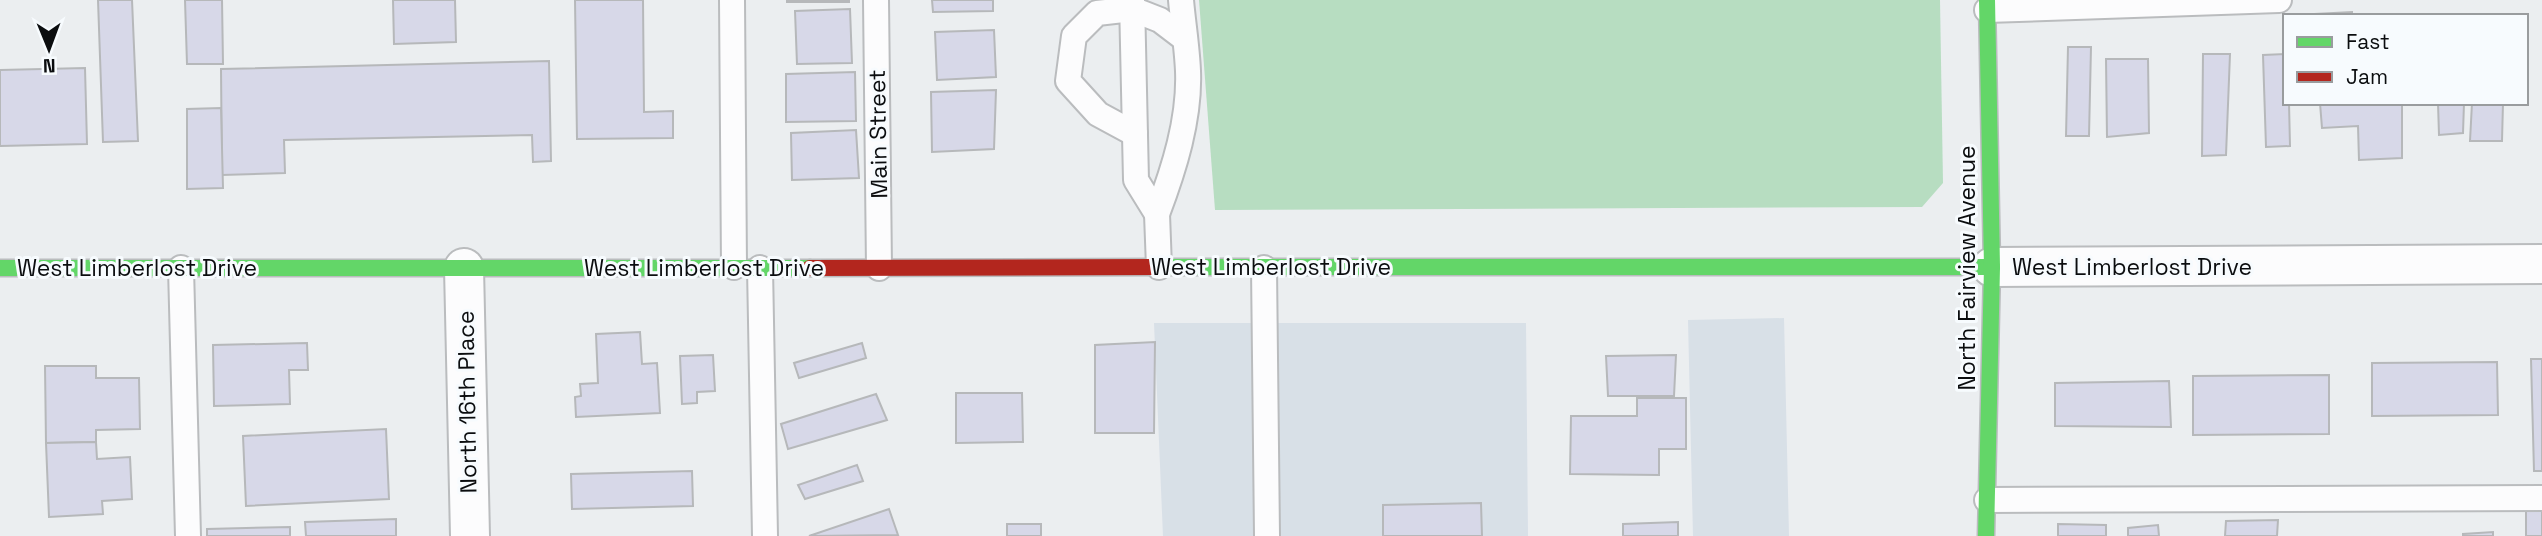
<svg xmlns="http://www.w3.org/2000/svg" width="2542" height="536" viewBox="0 0 2542 536" font-family="'Space Grotesk',sans-serif">
<style>
.built{fill:#d8e0e7}
.green{fill:#b7ddc1}
.building{fill:#d7d8e8;stroke:#b6b8ba;stroke-width:2}
.lines{fill:none;stroke-linecap:round;stroke-linejoin:round}
.lane-casing{stroke:#babcbe;stroke-width:28}
.street-casing{stroke:#babcbe;stroke-width:42}
.fast-casing{stroke:#babcbe;stroke-width:19}
.jam-casing{stroke:#babcbe;stroke-width:19}
.lane{stroke:#fcfcfd;stroke-width:24}
.street{stroke:#fcfcfd;stroke-width:38}
.fast{stroke:#63d668;stroke-width:16}
.jam{stroke:#b3261e;stroke-width:16}
.labels{text-anchor:middle;stroke-width:6;stroke-linejoin:round;paint-order:stroke}
.street-label{font-size:23px;fill:#0b0d0f;stroke:#f7fbfe}
</style>
<rect width="100%" height="100%" fill="#ebeef0"/>
<g class="built">
<polygon points="1784,318 1789,536 1693,536 1688,320"/>
<polygon points="1154,323 1526,323 1528,536 1163,536"/>
</g>
<polygon class="green" points="1199,0 1940,0 1943,183 1922,207 1215,210"/>
<g class="building">
<polygon points="98,0 132,0 138,141 103,142"/>
<polygon points="185,0 222,0 223,64 187,64"/>
<polygon points="393,0 455,0 456,42 394,44"/>
<polygon points="575,0 643,0 644,112 673,111 673,138 577,139"/>
<rect x="787" y="0" width="62" height="2"/>
<polygon points="932,0 993,0 993,11 933,12"/>
<polygon points="850,9 852,63 797,64 795,11"/>
<polygon points="2352,12 2352,16 2315,16 2315,14"/>
<polygon points="994,30 996,77 937,80 935,32"/>
<polygon points="2068,47 2091,47 2089,136 2066,136"/>
<polygon points="2203,54 2230,54 2226,155 2202,156"/>
<polygon points="2285,54 2285,103 2289,103 2290,146 2266,147 2263,55"/>
<polygon points="2106,59 2148,59 2149,133 2107,137"/>
<polygon points="549,61 551,161 533,162 532,135 284,140 285,173 222,175 221,69"/>
<polygon points="85,68 87,144 0,146 0,70"/>
<polygon points="855,72 856,121 786,122 786,74"/>
<polygon points="996,90 994,149 932,152 931,92"/>
<polygon points="2320,103 2402,103 2402,158 2359,160 2358,126 2322,128"/>
<polygon points="2438,103 2464,103 2463,133 2439,135"/>
<polygon points="2472,103 2503,103 2502,141 2470,141"/>
<polygon points="221,108 223,188 187,189 187,109"/>
<polygon points="856,130 859,178 792,180 791,133"/>
<polygon points="640,332 642,364 657,363 660,413 576,417 575,397 581,396 580,384 598,383 596,334"/>
<polygon points="1155,342 1154,433 1095,433 1095,345"/>
<polygon points="307,343 308,370 289,370 290,404 214,406 213,345"/>
<polygon points="862,343 866,358 799,378 794,363"/>
<polygon points="713,355 715,391 697,392 697,403 682,404 680,356"/>
<polygon points="1676,355 1674,396 1608,396 1606,356"/>
<polygon points="2531,359 2542,359 2542,471 2534,471"/>
<polygon points="2497,362 2498,415 2372,416 2372,363"/>
<polygon points="45,366 96,366 96,378 139,378 140,429 96,430 96,442 46,443"/>
<polygon points="2329,375 2329,434 2193,435 2193,376"/>
<polygon points="2169,381 2171,427 2055,426 2055,383"/>
<polygon points="956,393 1022,393 1023,442 956,443"/>
<polygon points="876,394 887,420 788,449 781,424"/>
<polygon points="1637,398 1686,398 1686,449 1659,449 1659,475 1570,474 1571,416 1637,416"/>
<polygon points="386,429 389,499 246,506 243,436"/>
<polygon points="96,442 97,459 130,457 132,499 102,501 103,514 49,517 46,443"/>
<polygon points="857,465 863,481 805,499 798,485"/>
<polygon points="692,471 693,506 572,509 571,474"/>
<polygon points="1481,503 1482,536 1383,536 1383,505"/>
<polygon points="889,509 898,535 809,536"/>
<polygon points="2542,510 2542,536 2526,536 2526,511"/>
<polygon points="396,519 396,536 306,536 305,522"/>
<polygon points="2278,520 2277,536 2225,536 2226,521"/>
<polygon points="1678,522 1678,536 1623,536 1623,524"/>
<rect x="1007" y="524" width="34" height="12"/>
<polygon points="2058,524 2106,525 2106,536 2058,536"/>
<polygon points="2158,525 2159,536 2128,536 2128,528"/>
<polygon points="290,527 290,536 207,536 207,529"/>
<polygon points="2493,532 2493,536 2463,536 2463,534"/>
</g>
<g class="lines">
<g class="lane-casing">
<g id="lane">
<polyline points="732,0 734,267"/>
<polyline points="876,0 879,268"/>
<path d="M1132 0 1136 180 1157 214C1174 169 1190 119 1188 71 1187 47 1183 23 1181 0"/>
<polyline points="1987,10 2279,0"/>
<polyline points="1135,134 1098,114 1068,81 1074,36 1097,13 1132,9 1160,20 1185,39"/>
<polyline points="1157,214 1159,267"/>
<polyline points="181,268 188,536"/>
<polyline points="760,268 765,536"/>
<polyline points="1264,268 1267,536"/>
<polyline points="1987,500 2542,498"/>
</g>
</g>
<g class="street-casing">
<g id="street">
<polyline points="1992,267 2542,264"/>
<polyline points="464,268 470,536"/>
</g>
</g>
<g class="fast-casing">
<g id="fast">
<polyline points="1156,267 1992,267"/>
<polyline points="0,268 810,268"/>
<polyline points="1986,536 1992,267 1987,0"/>
</g>
</g>
<g class="jam-casing">
<polyline id="jam" points="810,268 1156,267"/>
</g>
<use href="#lane" class="lane"/>
<use href="#street" class="street"/>
<use href="#fast" class="fast"/>
<use href="#jam" class="jam"/>
</g>
<g class="labels">
<g class="street-label">
<text transform="translate(878 134) rotate(-91)" y="8">Main Street</text>
<text x="1271" y="275">West Limberlost Drive</text>
<text x="2132" y="275">West Limberlost Drive</text>
<text x="137" y="276">West Limberlost Drive</text>
<text x="704" y="276">West Limberlost Drive</text>
<text transform="translate(1967 268) rotate(-90)" y="8">North Fairview Avenue</text>
<text transform="translate(467 402) rotate(-91)" y="8">North 16th Place</text>
</g>
</g>
<rect x="2283" y="14" width="245" height="91" fill="#f7fbfe" stroke="#999c9e" stroke-width="2"/>
<rect x="2297" y="37" width="35" height="10" fill="#63d668" stroke="#999c9e" stroke-width="2"/>
<text x="2346" y="49" font-size="21" fill="#0b0d0f">Fast</text>
<rect x="2297" y="72" width="35" height="10" fill="#b3261e" stroke="#999c9e" stroke-width="2"/>
<text x="2346" y="84" font-size="21" fill="#0b0d0f">Jam</text>
<g transform="translate(49 49) rotate(179)" stroke="#f7fbfe" stroke-width="5" paint-order="stroke">
<path d="M0-5L12 26L0 18L-12 26Z" fill="#0b0d0f"/>
<text y="-10" font-size="19" font-weight="bold" text-anchor="middle" fill="#0b0d0f">N</text>
</g>
</svg>
